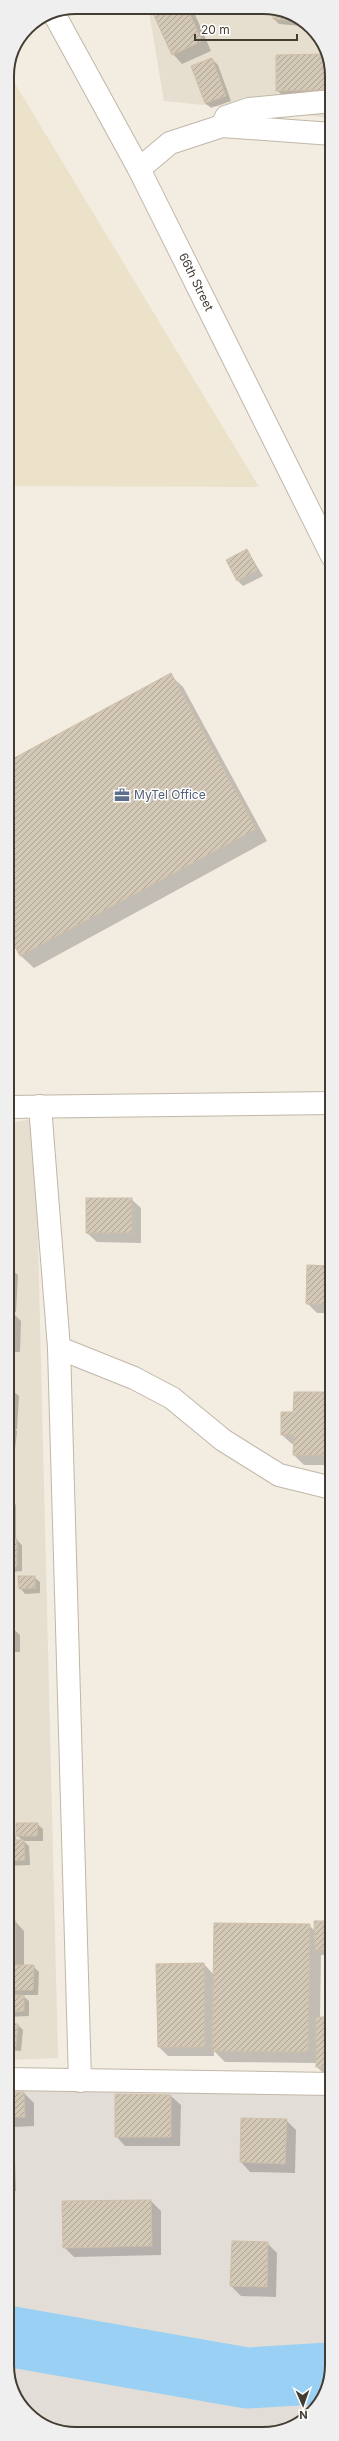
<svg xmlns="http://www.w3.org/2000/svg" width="339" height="2441" viewBox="0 0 339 2441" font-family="Inter,sans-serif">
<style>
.residential{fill:#e6decf}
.industrial{fill:#e3ddd7}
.education{fill:#ece2ca}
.shadow{fill:#0003}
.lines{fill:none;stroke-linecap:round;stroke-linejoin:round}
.river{stroke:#99d0f3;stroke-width:61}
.building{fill:url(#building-hatch);stroke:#cfbfa9}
.minor-casing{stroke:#c0b7a7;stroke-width:24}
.minor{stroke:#fff;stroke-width:22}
.labels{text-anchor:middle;stroke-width:3;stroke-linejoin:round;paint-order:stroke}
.street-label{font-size:12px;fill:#433c32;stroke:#fff}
.service-label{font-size:12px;fill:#4e5e75;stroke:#fff;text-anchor:start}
.rim{fill:none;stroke:#433c32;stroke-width:2}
</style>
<defs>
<pattern id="building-hatch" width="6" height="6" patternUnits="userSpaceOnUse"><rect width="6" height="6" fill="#d3c8b6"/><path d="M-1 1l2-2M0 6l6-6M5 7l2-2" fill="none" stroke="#ada495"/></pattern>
</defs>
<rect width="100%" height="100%" fill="#f2ece1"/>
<g class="residential">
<polygon points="280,9 315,31 332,71 332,118 164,101 149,11"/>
<polygon points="35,1119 58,2058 7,2060 7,1123"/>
</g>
<g class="industrial">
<polygon points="332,2081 332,2352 7,2333 7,2085"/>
<polygon points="7,2358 332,2362 332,2365 315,2411 294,2427 268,2434 59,2432 24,2410 7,2370"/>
</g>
<polygon class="education" points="8,72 259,487 7,486"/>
<g class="shadow">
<polygon points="274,9 280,9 301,22 301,26 279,24 274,19"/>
<polygon points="193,10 211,51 182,64 173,54 153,11"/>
<polygon points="325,55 332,71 332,99 287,100 277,90"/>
<polygon points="212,59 218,65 231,101 211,108 205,103"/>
<polygon points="247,550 263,576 243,586 238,581"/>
<polygon points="170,675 183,687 267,841 34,968 21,956 7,930"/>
<polygon points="131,1199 141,1208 141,1243 97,1242 87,1233"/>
<polygon points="7,1233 9,1235 10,1259 7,1260"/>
<polygon points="7,1266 18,1275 16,1312 12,1312 21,1321 20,1352 7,1352"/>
<polygon points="332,1267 332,1313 317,1313 307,1303"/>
<polygon points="327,1377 332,1377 332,1465 304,1465 294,1455 295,1444 292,1444 282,1435 330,1393 327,1390"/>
<polygon points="7,1386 19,1396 17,1429 15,1429 17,1431 14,1459 7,1459"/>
<polygon points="7,1464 10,1466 11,1489 7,1489"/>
<polygon points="7,1496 16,1505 16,1539 22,1545 22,1571 12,1572 12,1576 7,1576"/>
<polygon points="34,1577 40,1582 40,1593 25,1594 20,1588"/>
<polygon points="10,1608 15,1613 15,1628 7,1620"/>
<polygon points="7,1623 20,1635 20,1652 7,1652"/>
<polygon points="7,1731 15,1736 15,1750 9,1750 15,1757 15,1771 7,1771"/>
<polygon points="7,1797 9,1815 14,1820 16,1841 23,1841 17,1835 37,1824 43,1829 43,1841 23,1841 29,1846 30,1865 7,1866"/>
<polygon points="7,1921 15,1921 24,1931 24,1966 33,1966 39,1972 38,1995 22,1995 29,2001 29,2016 7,2017"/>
<polygon points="332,1922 332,1955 321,1955 320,2018 332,2018 332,2076 326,2076 317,2067 317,2063 225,2062 214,2051 214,2056 168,2056 159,2047 204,1964 214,1975 309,1925 316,1932"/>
<polygon points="7,2024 18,2025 23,2030 21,2051 10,2050 7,2047 7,2053"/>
<polygon points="24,2093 34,2103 34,2126 14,2127 16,2191 7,2191 7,2094"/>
<polygon points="171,2096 181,2105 180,2146 125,2146 116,2136"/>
<polygon points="286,2120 296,2130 295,2173 250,2172 241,2162"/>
<polygon points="151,2201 161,2211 161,2255 74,2257 64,2247"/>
<polygon points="267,2243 277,2253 276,2297 241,2296 231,2286"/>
</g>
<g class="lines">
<polyline class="river" points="7,2336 247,2378 329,2373"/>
</g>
<g class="building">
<polygon points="273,9 280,9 296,21 273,19"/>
<polygon points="188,10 202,41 172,55 152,11"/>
<polygon points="325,54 327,90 276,91 276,55"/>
<polygon points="212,58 226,96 205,103 191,66"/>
<polygon points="247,549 258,570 237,581 226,560"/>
<polygon points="171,673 256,829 20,956 7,932 7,762"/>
<rect x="86" y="1198" width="46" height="35"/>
<polygon points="7,1265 9,1265 7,1303"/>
<polygon points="307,1265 332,1266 332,1304 306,1304"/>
<polygon points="7,1310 12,1310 11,1343 7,1343"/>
<rect x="326" y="1376" width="6" height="14"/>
<polygon points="7,1385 10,1386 8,1420 7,1420"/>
<polygon points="294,1392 332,1392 332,1456 293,1455 294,1435 281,1435 281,1412 293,1412"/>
<polygon points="7,1424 11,1425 9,1454 7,1454"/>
<polygon points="7,1539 17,1539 17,1566 7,1567"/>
<polygon points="18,1576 35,1576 35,1588 19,1589"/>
<rect x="7" y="1607" width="3" height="17"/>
<polygon points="14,1628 15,1647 7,1647 7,1629"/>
<rect x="7" y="1730" width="3" height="15"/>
<rect x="7" y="1750" width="3" height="16"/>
<polygon points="7,1814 9,1814 11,1836 7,1836"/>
<polygon points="16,1823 38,1823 37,1836 16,1836"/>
<polygon points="7,1840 24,1840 25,1860 7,1861"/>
<rect x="7" y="1920" width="8" height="41"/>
<polygon points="314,1921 332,1921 332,1949 315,1950"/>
<polygon points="214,1923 310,1924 308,2052 212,2051"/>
<polygon points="204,1963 205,2047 158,2047 156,1964"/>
<polygon points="7,1965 34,1965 33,1990 7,1990"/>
<polygon points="7,1995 24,1995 24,2011 7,2012"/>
<rect x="316" y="2017" width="16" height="50"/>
<polygon points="7,2023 18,2024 16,2046 7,2045"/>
<polygon points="24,2092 25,2117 7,2117 7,2093"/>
<polygon points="115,2094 171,2095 171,2137 115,2137"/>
<polygon points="241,2118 287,2119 285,2164 240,2162"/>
<polygon points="151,2200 152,2246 63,2248 62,2201"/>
<polygon points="331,2234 332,2234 332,2274 330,2274"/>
<polygon points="232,2241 268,2242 267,2287 230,2286"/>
</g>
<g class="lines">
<g class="minor-casing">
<g id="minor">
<polyline points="53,12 139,169 332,556"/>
<polyline points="222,126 226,117 249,109 332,101"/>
<polyline points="139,169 170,143 222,126 332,134"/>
<polyline points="40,1106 59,1348 80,2081"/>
<polyline points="7,1107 332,1103"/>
<polyline points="59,1348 134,1378 172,1398 223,1440 279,1475 332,1488"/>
<polyline points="7,2079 332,2084"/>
</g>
</g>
<use href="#minor" class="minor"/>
</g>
<defs>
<g id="office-bare" transform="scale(1.2)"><path d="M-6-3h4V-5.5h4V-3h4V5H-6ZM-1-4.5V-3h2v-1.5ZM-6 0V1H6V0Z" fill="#5c6f8a" stroke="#fff" stroke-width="2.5" paint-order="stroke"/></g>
</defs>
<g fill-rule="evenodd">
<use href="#office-bare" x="122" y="795"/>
</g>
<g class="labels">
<g class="street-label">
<text transform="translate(196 282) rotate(64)" y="4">66th Street</text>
</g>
<g class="service-label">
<text x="134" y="799">MyTel Office</text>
</g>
</g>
<path d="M0 0H339V2441H0ZM76 14H263A62 62 0 0 1 325 76V2365A62 62 0 0 1 263 2427H76A62 62 0 0 1 14 2365V76A62 62 0 0 1 76 14Z" fill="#f0efef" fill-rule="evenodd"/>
<path class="rim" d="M76 14H263A62 62 0 0 1 325 76V2365A62 62 0 0 1 263 2427H76A62 62 0 0 1 14 2365V76A62 62 0 0 1 76 14Z"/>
<g transform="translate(303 2405) rotate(178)" stroke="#ffffff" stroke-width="3" paint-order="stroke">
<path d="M0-3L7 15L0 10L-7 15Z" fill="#433c32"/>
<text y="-6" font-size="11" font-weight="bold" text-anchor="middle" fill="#433c32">N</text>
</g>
<path d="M195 34v6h102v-6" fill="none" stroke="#433c32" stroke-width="2"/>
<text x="201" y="34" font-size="12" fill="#433c32" stroke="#ffffff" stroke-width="3" paint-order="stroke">20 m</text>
</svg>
